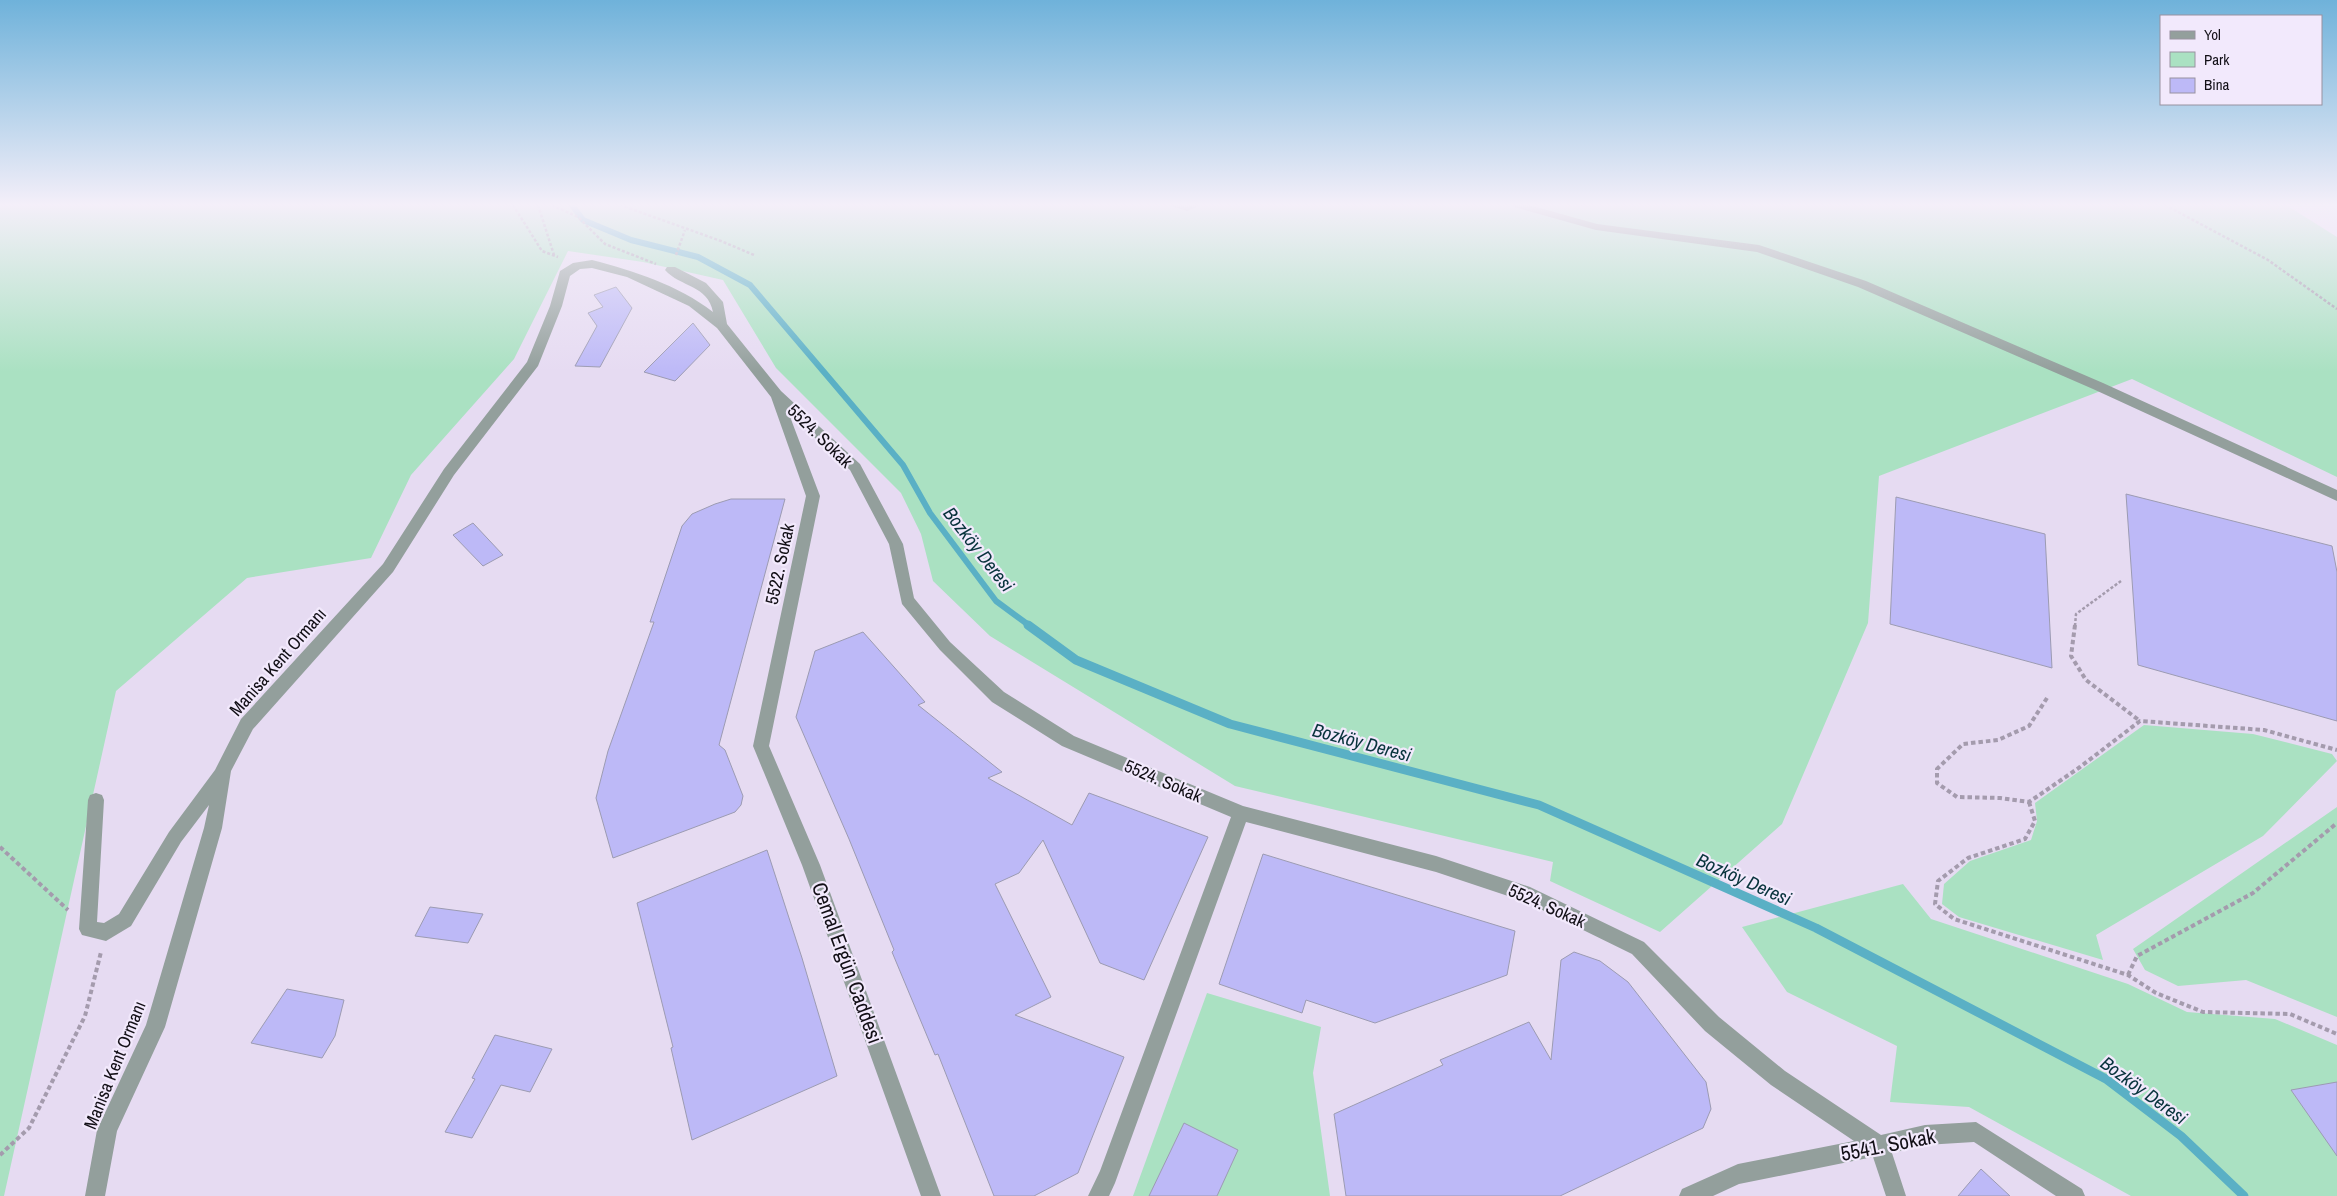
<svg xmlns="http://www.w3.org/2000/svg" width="2337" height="1196" viewBox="0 0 2337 1196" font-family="'Archivo Narrow',sans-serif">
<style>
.green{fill:#aae1c2}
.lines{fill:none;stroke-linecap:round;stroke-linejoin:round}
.stream-far1{stroke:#5ab0c5;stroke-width:6}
.stream{stroke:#5ab0c5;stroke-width:9}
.building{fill:#bdb9f7;stroke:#9c9bb2}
.path-far1{stroke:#a49bad;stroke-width:2.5;stroke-dasharray:3 2;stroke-linecap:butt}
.path{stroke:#a49bad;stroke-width:4;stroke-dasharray:4.5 3;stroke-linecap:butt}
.minor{fill:#939f9c;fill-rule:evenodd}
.labels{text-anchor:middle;stroke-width:4.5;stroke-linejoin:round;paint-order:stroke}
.street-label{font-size:18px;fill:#120f16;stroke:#f2e9fc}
.water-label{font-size:19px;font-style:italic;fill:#08333c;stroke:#f2e9fc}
.near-street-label{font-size:21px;fill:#120f16;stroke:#f2e9fc}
</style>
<rect width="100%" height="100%" fill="#e6dbf2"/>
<g class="green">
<polygon points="0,205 2286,205 2337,237 2337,477 2132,379 1879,476 1868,623 1782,824 1660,932 1550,881 1553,862 1235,786 990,636 933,581 921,534 901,493 776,368 723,280 643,262 568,251 514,359 411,475 371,558 247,578 116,691 4,1196 0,1196"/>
<polygon points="2144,725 2253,734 2332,754 2337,761 2263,836 2096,935 2103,960 1959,917 1942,904 1944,884 1970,861 2031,840 2037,821 2035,803"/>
<polygon points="2337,807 2337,1017 2246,980 2178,986 2145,970 2133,949"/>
<polygon points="1903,884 1931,919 2128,984 2187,1012 2275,1019 2337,1045 2337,1196 2131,1196 1969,1107 1890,1102 1897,1046 1787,992 1742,927"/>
<polygon points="1207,993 1321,1027 1313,1073 1330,1196 1133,1196"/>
</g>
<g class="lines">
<polyline class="stream-far1" points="572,205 583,220 631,240 698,257 750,285 903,465 930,513 996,601 1030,626"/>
<polyline class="stream" points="1028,625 1076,660 1230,724 1539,805 1816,928 2106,1079 2181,1136 2244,1196"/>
</g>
<g class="building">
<polygon points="616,287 632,308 600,367 575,366 597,326 588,313 603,307 594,295"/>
<polygon points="693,323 710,345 675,381 644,372"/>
<polygon points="2126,494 2332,546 2337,572 2337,721 2138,665"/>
<polygon points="1896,497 2045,534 2052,668 1890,624"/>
<polygon points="731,499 785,499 719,745 725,750 743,796 741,805 735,812 613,858 596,798 608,751 654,622 650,622 682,526 692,514 715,504"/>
<polygon points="473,523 503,555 483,566 453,535"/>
<polygon points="863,632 925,702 918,705 1002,772 988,778 1072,825 1089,793 1208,837 1144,980 1100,963 1043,840 1019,873 995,884 1051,997 1015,1015 1124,1057 1078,1173 1034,1196 994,1196 938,1054 935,1055 892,952 894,950 849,839 796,717 815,651"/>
<polygon points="767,850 802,958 837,1076 692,1140 671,1048 673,1047 637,903"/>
<polygon points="1263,854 1515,931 1507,975 1375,1023 1306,1000 1302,1013 1219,984"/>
<polygon points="430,907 483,914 468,943 415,936"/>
<polygon points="1574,952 1600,961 1628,982 1706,1082 1711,1109 1703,1128 1560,1196 1346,1196 1334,1114 1443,1065 1440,1060 1529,1022 1551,1060 1561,960"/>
<polygon points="287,989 344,1000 335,1036 322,1058 251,1043"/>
<polygon points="495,1035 552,1049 530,1092 501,1085 472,1138 445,1132 475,1079 472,1078"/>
<polygon points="2337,1082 2337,1156 2291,1090"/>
<polygon points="1184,1123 1238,1150 1217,1196 1149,1196"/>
<polygon points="1981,1169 2010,1196 1958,1196"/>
</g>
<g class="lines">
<g class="path-far1">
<polyline points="513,205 542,251 558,257"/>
<polyline points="538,205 554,255"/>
<polyline points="552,205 578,217 605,244 656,264"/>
<polyline points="620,205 721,241 754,255"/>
<polyline points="1581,205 1590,205"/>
<polyline points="2165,205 2268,260 2337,309"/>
<polyline points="676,255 685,230"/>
<polyline points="2075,626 2076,614 2121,581"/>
</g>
<g class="path">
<polyline points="2075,625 2071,656 2086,680 2140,721"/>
<polyline points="2047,698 2029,726 1998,740 1963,744 1937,769 1937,783 1957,797 2000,798 2029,802 2080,767 2140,721 2264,730 2337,750"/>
<polyline points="2029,802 2035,821 2025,839 1968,858 1938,881 1935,904 1954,919 2128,975 2156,993 2203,1012 2290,1014 2337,1034"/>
<polyline points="0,847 68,910"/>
<polyline points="2128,975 2137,956 2253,893 2337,823"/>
<polyline points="0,1155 29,1128 85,1016 101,952"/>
</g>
<g class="minor">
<polygon points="1168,205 1201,205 1187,211"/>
<polygon points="1512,205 1529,205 1597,224 1759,245 1866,281 2103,383 2337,490 2337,501 2093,389 1858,287 1757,252 1596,230 1514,207"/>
<path d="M592 260C634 271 678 285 713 312 708 285 680 287 665 270L667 267H675L706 283 723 302 727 324 781 391 860 464 903 544 914 598 950 642 1004 692 1074 736 1243 806 1436 856 1530 887 1644 942 1719 1017 1785 1071 1881 1135 1925 1125 1976 1122 2082 1189 2085 1196H2056L1974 1142 1925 1145 1892 1153 1906 1196H1886L1873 1157 1739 1184 1713 1196H1679L1682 1189 1738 1164 1854 1141 1771 1085 1705 1031 1632 954 1526 902 1436 872 1246 822 1115 1183 1109 1196H1088L1100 1171 1231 817 1062 746 992 702 940 650 902 604 889 544 850 470 789 414 820 496 769 746 820 865 941 1196H921L802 865 753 746 806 496 771 397 717 328 689 306 627 277 592 268 580 269 570 276 562 306 538 366 454 475 393 572 253 729 231 771 222 828 165 1027 117 1131 105 1196H85L97 1130 146 1025 204 828 209 805 181 842 131 926 106 941 82 935 79 929 88 800 90 795 96 793 102 795 104 800 97 922 104 923 119 914 169 832 215 770 241 719 383 564 444 469 527 362 550 306 560 271 573 263Z"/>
</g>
</g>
<linearGradient id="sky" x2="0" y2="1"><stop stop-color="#6fb2da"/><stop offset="0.55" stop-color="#f4eff9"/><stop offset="1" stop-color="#f4eff9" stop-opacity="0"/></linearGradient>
<rect width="2337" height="372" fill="url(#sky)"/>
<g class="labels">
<g class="street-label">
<text transform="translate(820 436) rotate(44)" y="6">5524. Sokak</text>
<text transform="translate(780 564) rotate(-78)" y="6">5522. Sokak</text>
<text transform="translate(278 662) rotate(-49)" y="6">Manisa Kent Ormanı</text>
<text transform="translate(1163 781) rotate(23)" y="6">5524. Sokak</text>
<text transform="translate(1547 906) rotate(24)" y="6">5524. Sokak</text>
<text transform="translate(115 1065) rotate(-68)" y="6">Manisa Kent Ormanı</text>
</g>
<g class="water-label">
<text transform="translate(979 549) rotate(52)" y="7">Bozköy Deresi</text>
<text transform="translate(1362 742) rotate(15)" y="7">Bozköy Deresi</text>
<text transform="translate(1744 879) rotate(24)" y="7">Bozköy Deresi</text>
<text transform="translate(2144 1090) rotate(36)" y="7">Bozköy Deresi</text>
</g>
<g class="near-street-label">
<text transform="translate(847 963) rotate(70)" y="7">Cemal Ergün Caddesi</text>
<text transform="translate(1888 1145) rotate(-11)" y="7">5541. Sokak</text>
</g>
</g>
<rect x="2160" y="15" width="162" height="90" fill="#f2e9fc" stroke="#9892a0"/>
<rect x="2170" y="31" width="25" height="8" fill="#939f9c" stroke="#9892a0"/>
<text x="2204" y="40" font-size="15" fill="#120f16">Yol</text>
<rect x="2170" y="52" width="25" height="15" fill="#aae1c2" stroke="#9892a0"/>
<text x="2204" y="65" font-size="15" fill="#120f16">Park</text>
<rect x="2170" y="78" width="25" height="15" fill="#bdb9f7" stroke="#9892a0"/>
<text x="2204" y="90" font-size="15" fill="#120f16">Bina</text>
</svg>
